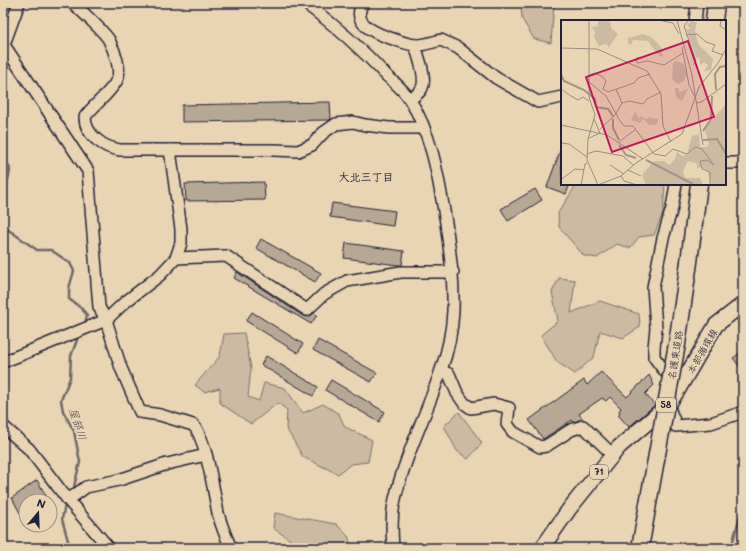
<svg xmlns="http://www.w3.org/2000/svg" width="746" height="551" viewBox="0 0 746 551" font-family="Mali,'Klee One',sans-serif">
<style>
.green{fill:#ccbba2;stroke:#776e6e}
.lines{fill:none;stroke-linecap:round;stroke-linejoin:round}
.stream{stroke:#6f6769;stroke-width:2.5}
.building{fill:#b7a895;stroke:#22223b}
.minor-casing{stroke:#22223b;stroke-width:14}
.major-casing{stroke:#22223b;stroke-width:17}
.highway-casing{stroke:#22223b;stroke-width:19}
.minor{stroke:#e9d5b3;stroke-width:11}
.major{stroke:#e9d5b3;stroke-width:14}
.highway{stroke:#e9d5b3;stroke-width:16}
.highway-bridge-casing{stroke:#22223b;stroke-width:19;stroke-linecap:butt}
.highway-bridge{stroke:#e9d5b3;stroke-width:16}
.labels{text-anchor:middle;stroke-width:3;stroke-linejoin:round;paint-order:stroke}
.shield{fill:#e9d5b3;stroke:#5e585f;stroke-width:1}
.shield-label{font-size:9px;font-weight:bold;fill:#22223b}
.street-label{font-size:10px;fill:#22223b;stroke:#e9d5b3}
.neighbourhood-label{font-size:11px;font-weight:bold;fill:#22223b;stroke:#e9d5b3}
.water-label{font-size:11px;font-style:italic;fill:#484452;stroke:#e9d5b3}
.inset-river{fill:none;stroke:#a29588;stroke-width:2}
.inset-road{fill:none;stroke:#998d83;stroke-width:1}
.view{fill:#c2185b;fill-opacity:0.15;stroke:#c2185b;stroke-width:2}
.inset-edge{fill:none;stroke:#22223b;stroke-width:2}
</style>
<rect width="100%" height="100%" fill="#e9d5b3"/>
<filter id="ink" filterUnits="userSpaceOnUse"><feTurbulence type="fractalNoise" baseFrequency=".025" numOctaves="2"/><feDisplacementMap in="SourceGraphic" scale="8" xChannelSelector="R" yChannelSelector="G"/><feConvolveMatrix kernelMatrix="1 2 1 2 8 2 1 2 1" color-interpolation-filters="sRGB"/></filter>
<g filter="url(#ink)">
<g class="green">
<polygon points="521,3 554,3 551,43 534,39 522,19"/>
<polygon points="577,184 665,184 663,213 654,235 639,237 630,248 617,244 597,258 584,256 559,227 558,213"/>
<polygon points="559,278 575,280 571,313 600,301 639,314 640,327 623,338 600,331 594,357 575,374 557,362 541,335 558,321 552,292"/>
<polygon points="244,333 251,368 248,397 259,401 264,383 285,388 303,413 323,404 339,414 345,427 372,440 368,462 351,464 338,474 303,457 286,428 287,410 278,403 251,424 220,403 220,388 204,392 195,385 220,356 224,334"/>
<polygon points="459,412 482,443 468,459 457,451 444,426"/>
<polygon points="275,513 336,524 348,536 352,548 331,548 328,544 325,548 302,548 273,528"/>
</g>
<g class="lines">
<g class="stream">
<polyline points="3,160 9,166 10,171 3,200"/>
<polyline points="3,226 37,250 51,250 70,263 74,271 69,288 69,299 81,308 87,315 85,324"/>
<polyline points="73,491 80,462 74,431 63,411 61,400 70,378 71,356 77,340"/>
<polyline points="65,505 62,519 70,548"/>
<polyline points="731,548 743,505"/>
</g>
</g>
<g class="building">
<polygon points="330,102 331,119 329,120 182,122 182,105"/>
<polygon points="561,148 562,184 570,184 566,194 547,187"/>
<polygon points="264,182 265,200 186,201 185,184"/>
<polygon points="535,189 542,200 508,221 501,209"/>
<polygon points="332,203 395,211 393,226 330,217"/>
<polygon points="261,239 321,273 315,282 256,248"/>
<polygon points="346,243 404,251 402,265 398,265 344,258"/>
<polygon points="237,272 303,316 309,317 314,313 317,315 311,324 234,278"/>
<polygon points="252,312 303,344 298,353 246,321"/>
<polygon points="318,340 377,373 371,382 313,350"/>
<polygon points="743,351 743,371 733,358"/>
<polygon points="266,356 318,387 313,396 261,365"/>
<polygon points="601,372 627,397 649,375 654,385 645,394 655,405 629,427 618,415 620,413 619,411 621,408 610,397 606,401 602,398 579,414 583,419 573,422 572,420 543,439 529,420 584,380 587,385"/>
<polygon points="331,380 385,412 379,422 325,390"/>
<polygon points="37,480 49,501 26,501 26,509 20,513 12,498"/>
</g>
<g class="lines">
<g class="minor-casing">
<g id="minor">
<path d="M72 3C78 7 105 33 109 40 114 50 122 70 117 80 109 95 94 104 85 117 85 135 104 148 120 150H274L298 151 312 145 323 133 336 124 353 122 365 125 389 128H423"/>
<path d="M305 3C336 26 361 48 387 76 395 83 405 91 410 100 433 136 439 182 446 223 450 252 454 281 453 311 452 331 448 351 441 370 427 414 405 455 395 499 391 515 392 532 393 548"/>
<path d="M363 3C349 25 380 35 396 40 402 42 410 45 417 45 425 45 433 42 441 40L458 48 496 78 538 102 562 97"/>
<polyline points="695,21 697,3"/>
<path d="M4 45 88 171 99 307 106 320 121 368 140 412 160 415 193 425C206 436 214 494 218 513 221 525 226 537 231 548"/>
<polyline points="3,47 19,3"/>
<path d="M410 99C413 97 418 94 420 91 429 82 418 56 415 45"/>
<polyline points="725,163 737,163 743,160"/>
<polyline points="176,258 226,256 307,310 324,294 347,281 401,272 453,272"/>
<polyline points="3,362 106,320 124,303 160,275 176,258 181,243 181,229 170,150"/>
<polyline points="441,371 449,374 457,393 464,403 471,408 494,404 509,408 507,424 513,432 540,447 546,446 571,430 583,426 613,455"/>
<polyline points="673,382 654,357 654,348 656,328 653,287 663,238 672,208 676,184"/>
<polyline points="668,405 676,426 711,423 743,412"/>
<polyline points="3,426 29,449 68,500 109,548"/>
<polyline points="68,500 86,487 119,480 167,464 206,455"/>
</g>
</g>
<g class="major-casing">
<polyline id="major" points="542,548 570,508 619,447 668,405 678,390 716,325 743,304"/>
</g>
<g class="highway-casing">
<g id="highway">
<polyline points="714,21 716,3"/>
<polyline points="689,262 699,184"/>
</g>
</g>
<use href="#minor" class="minor"/>
<use href="#major" class="major"/>
<use href="#highway" class="highway"/>
<g class="highway-bridge-casing">
<polyline id="highway-bridge" points="640,548 677,344 689,262"/>
</g>
<use href="#highway-bridge" class="highway-bridge"/>
</g>
</g>
<g class="labels">
<g class="shield">
<rect x="656" y="398" width="20" height="14" rx="3"/>
<rect x="590" y="465" width="18" height="14" rx="3"/>
</g>
<g class="shield-label">
<text x="666" y="408">58</text>
<text x="599" y="475">71</text>
</g>
<g class="street-label">
<text transform="translate(702 351) rotate(-60)" y="4">本部循環線</text>
<text transform="translate(675 355) rotate(-81)" y="4">名護東道路</text>
</g>
<g class="neighbourhood-label">
<text x="366" y="181">大北三丁目</text>
</g>
<g class="water-label">
<text transform="translate(78 424) rotate(72)" y="4">屋部川</text>
</g>
</g>
<g transform="translate(561 20)">
<rect width="165" height="165" fill="#e9d5b3"/>
<path d="M37 0H49L50 8 57 14 48 27 45 24 38 26 33 17 34 12 30 7 37 6ZM131 1 136 3 134 10 137 24 152 39 150 50 143 51 147 45 143 42 139 45V39L135 37 125 9H130L126 5ZM82 14 90 17 100 27 102 37 97 35 87 21 72 20 70 25 67 23V18ZM114 41 122 43 126 54 123 61 117 64 111 59 112 44ZM114 68H117L118 72 127 69 121 81 115 77ZM165 84V165H150L147 151 139 147 137 149 135 143 127 141 122 151 124 158H139L142 165H85L81 155 93 141H103L108 145 114 139 116 132 121 136 126 134 131 116 138 114 139 127H146L148 124 144 111 146 105ZM74 91 78 99 79 96 86 99 88 97 97 99V102L94 105H88L82 99 79 103 70 100Z" fill="#ccbba2"/>
<path class="inset-river" d="M0 55 3 61 23 70 34 79 35 87 47 89 52 96M155 70 154 54 159 47 165 46M52 99V108L58 120M142 111 150 99 151 76M142 120 156 119 165 134M58 125 65 135 75 138M85 140 132 164"/>
<path class="inset-road" d="M28 0V77L34 95 27 119 26 140 37 165M97 0 112 3 118 14M116 0 131 55 142 125M128 0 123 6 135 41 132 45M160 0 159 6 165 10M125 15 136 14 145 22 154 25 151 31 162 35M121 27 128 65 134 77M0 28 36 29 86 51 100 74 102 106 110 122M78 37 75 39 76 43 87 41 103 45 122 33M28 55 34 53 42 57 45 61 42 69 47 72 73 63 77 58 89 54M28 62 45 76 59 101 63 106H72L93 134 104 136 112 129 126 134 134 127 141 129 153 145 146 140 139 141 141 149 149 152V164M0 69 10 76 17 80 22 77 28 81M55 69 61 83M135 81 137 83 142 81 165 64M0 105 46 115 82 139M39 109 54 95 61 83 68 81 82 84 86 79 100 72M28 118 39 113 33 99M58 122 75 109M0 123 8 124 26 137M26 134 35 131 62 136 72 145M49 145 63 154M67 150 80 156M60 156 63 161 76 165M1 159 14 149 23 150M20 165 24 144 26 143M37 165 60 156 75 143 121 114 138 67 157 43 165 29"/>
<path class="view" d="M127 21 153 97 51 132 25 57Z"/>
<rect width="165" height="165" class="inset-edge"/>
</g>
<rect width="746" height="551" fill="none" stroke="#e9d5b3" stroke-width="16"/>
<rect x="8" y="8" width="730" height="535" fill="none" stroke="#22223b" stroke-width="1.5" filter="url(#ink)"/>
<g transform="translate(38 513) rotate(19)"><circle r="19" fill="#e9d5b3" stroke="#998d83"/>
<path d="M0-3L7 15L0 10L-7 15Z" fill="#22223b"/>
<text y="-6" font-size="11" font-weight="bold" text-anchor="middle" fill="#22223b">N</text>
</g>
</svg>
